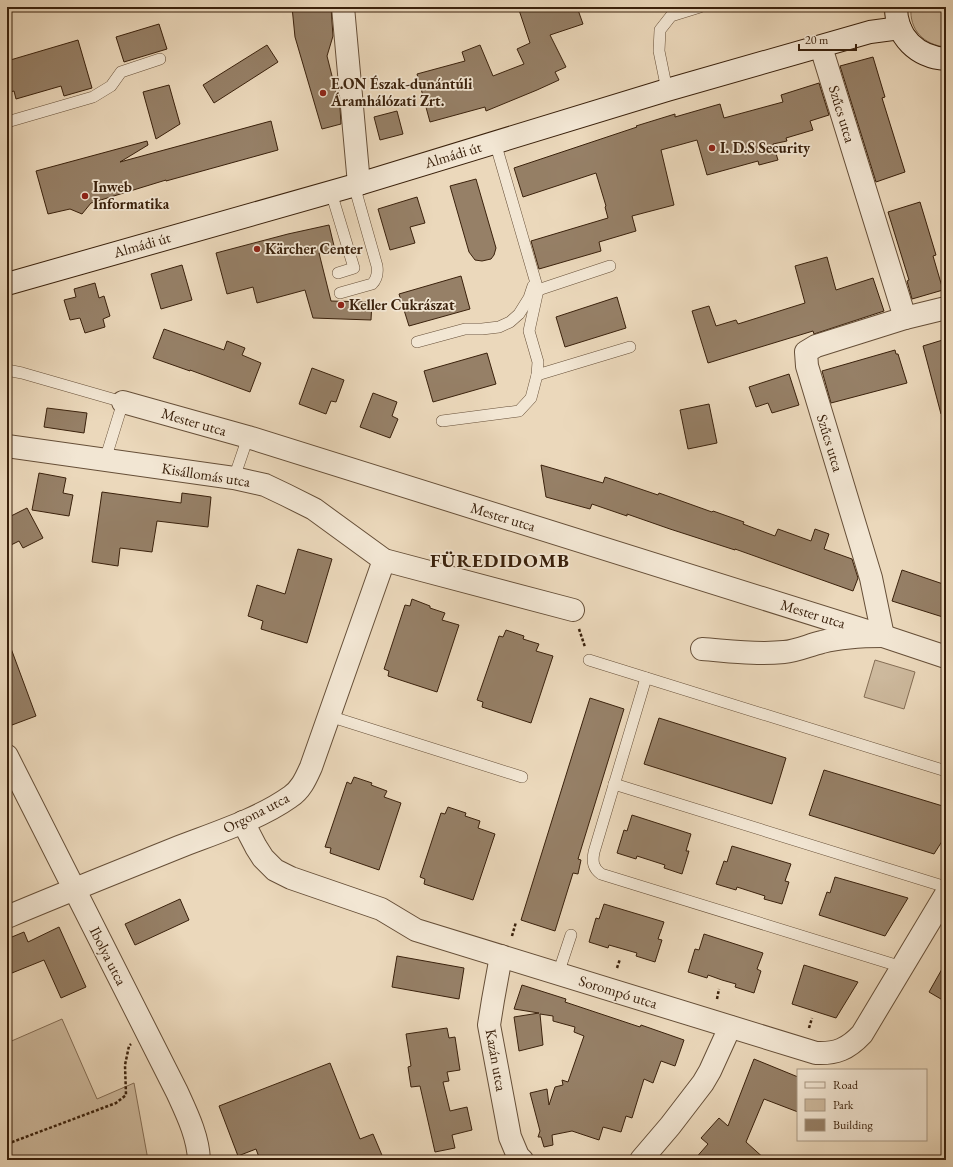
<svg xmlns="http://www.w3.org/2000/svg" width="953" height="1167" viewBox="0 0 953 1167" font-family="'EB Garamond',serif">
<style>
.green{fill:#cdb99d;stroke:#846d54}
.building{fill:#968067;stroke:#3a210c}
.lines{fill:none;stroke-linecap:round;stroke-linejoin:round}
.lane-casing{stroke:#664f38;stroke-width:12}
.street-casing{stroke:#664f38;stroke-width:24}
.secondary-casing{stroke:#3a210c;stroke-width:24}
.path{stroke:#3a210c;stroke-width:2.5;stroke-dasharray:3 2;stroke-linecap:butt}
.lane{stroke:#f2e6d3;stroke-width:11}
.street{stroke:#f2e6d3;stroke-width:22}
.secondary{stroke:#f2e6d3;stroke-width:22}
.poi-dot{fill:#8f2418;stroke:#f2e6d3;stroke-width:1.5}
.labels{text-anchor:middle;stroke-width:3.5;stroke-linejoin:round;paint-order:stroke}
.poi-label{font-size:15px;font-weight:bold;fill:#3a210c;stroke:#f2e6d3;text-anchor:start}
.street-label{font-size:15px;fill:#3a210c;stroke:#f2e6d3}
.district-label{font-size:19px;font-weight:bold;letter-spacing:1px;fill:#3a210c;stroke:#f2e6d3}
</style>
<rect width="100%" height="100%" fill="#ebd8bb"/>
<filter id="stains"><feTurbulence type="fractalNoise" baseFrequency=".005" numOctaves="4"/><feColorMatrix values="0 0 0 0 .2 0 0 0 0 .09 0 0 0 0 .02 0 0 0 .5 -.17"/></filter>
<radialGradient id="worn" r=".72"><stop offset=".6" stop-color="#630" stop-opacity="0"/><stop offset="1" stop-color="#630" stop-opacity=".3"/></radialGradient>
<g class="green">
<path d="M911 7H946V47C924 45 909 30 911 7Z"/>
<polygon points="875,660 915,672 904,709 864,697"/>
<polygon points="62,1019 97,1099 134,1083 148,1160 7,1160 7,1043"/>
</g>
<g class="building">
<polygon points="292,7 331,7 333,36 327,56 340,108 341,124 322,129 295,37"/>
<polygon points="518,7 577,7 583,24 550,35 566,67 555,72 559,80 537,90 486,111 485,107 430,122 417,74 465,61 462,52 480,45 493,76 524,64 517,49 530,43"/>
<polygon points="159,24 167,49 124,62 116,37"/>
<polygon points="78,40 92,88 64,96 61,86 16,99 14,91 7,93 7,61"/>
<polygon points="267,45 278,62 214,103 203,85"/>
<polygon points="873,57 885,97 882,98 905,172 876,182 840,66"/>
<polygon points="819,83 829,115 810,121 813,130 786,138 787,141 773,144 778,160 759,165 758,161 707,175 697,140 661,150 674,205 632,216 636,231 599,242 601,251 539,269 531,241 608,218 605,207 606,206 596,173 523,197 514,168 637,127 636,126 675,114 675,117 720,104 724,118 783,102 781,95"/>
<polygon points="169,85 180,124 156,139 143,92"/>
<polygon points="397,111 403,134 380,140 374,117"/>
<polygon points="271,121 278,150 166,181 166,180 91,203 82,214 70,209 48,214 36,171 147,141 148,145 120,162"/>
<polygon points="476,179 496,248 494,255 491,259 482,261 475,260 469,252 450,186"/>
<polygon points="417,197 425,223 410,227 415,243 390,250 378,209"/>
<polygon points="920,202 936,255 933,256 943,290 912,299 907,281 909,280 888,212"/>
<polygon points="329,225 335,250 319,253 331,301 372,302 371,320 313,318 305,290 257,303 253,287 227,294 216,253 288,234"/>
<polygon points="827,257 836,290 873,278 884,311 814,334 813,331 708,363 692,311 709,306 716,326 736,320 738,324 805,303 795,266"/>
<polygon points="182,265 192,300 161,309 151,274"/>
<polygon points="461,276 470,309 409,326 399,294"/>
<polygon points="95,283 99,298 104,296 110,316 103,319 105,327 85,333 80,318 70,320 64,300 76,297 74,289"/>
<polygon points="617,297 626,328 565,347 556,317"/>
<polygon points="164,329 224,350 227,341 245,348 242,355 261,363 250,392 190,370 190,371 153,358"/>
<polygon points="946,339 946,414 941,414 923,346"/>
<polygon points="895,350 896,354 898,354 907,383 831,403 822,371"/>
<polygon points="487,353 496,384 433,402 424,371"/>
<polygon points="312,368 344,380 336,402 331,401 326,414 299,404"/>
<polygon points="789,374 799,405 772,413 768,403 756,407 749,387"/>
<polygon points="373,393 397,402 392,416 398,419 390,438 360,427"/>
<polygon points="709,404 717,443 688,449 680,410"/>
<polygon points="47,408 87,413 84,433 44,427"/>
<polygon points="541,465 603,483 605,477 658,495 659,493 712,512 713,511 744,522 743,524 775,536 778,529 811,541 815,529 829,534 824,549 852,559 858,578 853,591 735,549 735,550 670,529 627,514 627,516 592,504 590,509 546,497"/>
<polygon points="39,473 66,478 63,493 73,495 69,516 32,510"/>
<polygon points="102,492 181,503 182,493 211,497 208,527 157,521 152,552 120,548 118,566 92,562"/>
<polygon points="27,508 43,538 23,548 19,541 7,547 7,518"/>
<polygon points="298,549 332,559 307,643 261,629 263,621 248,616 257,585 285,594"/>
<polygon points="902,570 946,585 946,618 892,601"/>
<polygon points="412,599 430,606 430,608 445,613 442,620 459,625 437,692 388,676 389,671 384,669 405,605 410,606"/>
<polygon points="506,630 524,636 523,639 539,644 536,651 553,656 531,723 482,707 483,702 477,700 499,636 503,637"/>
<polygon points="7,643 9,643 36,716 12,725 7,710"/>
<polygon points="590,698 624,709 578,859 581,860 578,874 573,873 555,931 521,920"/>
<polygon points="659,718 786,758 772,804 644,764"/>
<polygon points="824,770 946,807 946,835 934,854 809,815"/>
<polygon points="354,777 372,783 371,785 387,791 384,797 401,803 379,870 330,853 331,848 325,847 347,782 351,784"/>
<polygon points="448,807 466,813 465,816 480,821 478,828 495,834 473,900 424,884 425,879 420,877 441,813 445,814"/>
<polygon points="632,815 691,834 686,851 689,851 682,874 664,868 665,865 637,856 636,859 617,853 624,830 627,831"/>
<polygon points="732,846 791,864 785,881 789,882 782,904 764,899 765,896 737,887 736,890 716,884 724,861 727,862"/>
<polygon points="835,877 908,898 885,936 819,915 827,892 830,893"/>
<polygon points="180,899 189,920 135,945 125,924"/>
<polygon points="604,904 664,922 658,939 662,940 655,962 636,956 637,953 609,945 608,948 589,942 596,918 599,919"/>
<polygon points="59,927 86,987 61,998 44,960 7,975 7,939 24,932 28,942"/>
<polygon points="704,934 763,953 757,969 761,971 754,993 735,987 736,984 722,980 708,975 707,978 688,972 695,949 699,950"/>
<polygon points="397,956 464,968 459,999 392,987"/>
<polygon points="946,962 946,1002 929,992"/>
<polygon points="804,965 858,982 836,1018 792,1004"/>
<polygon points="522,985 566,999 565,1002 640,1027 641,1025 684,1040 675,1066 661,1061 653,1083 644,1079 632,1118 626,1116 621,1132 603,1127 599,1140 572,1131 552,1135 553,1145 544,1147 541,1137 538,1137 540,1131 530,1093 547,1089 549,1105 555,1087 563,1085 562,1080 568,1082 584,1036 574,1032 575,1027 553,1021 553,1016 540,1014 543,1045 519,1051 514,1017 539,1013 514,1009"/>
<polygon points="447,1028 449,1038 455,1037 460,1070 447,1072 449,1081 443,1082 450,1111 467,1107 472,1130 452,1135 455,1148 435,1152 420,1086 411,1087 408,1067 411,1066 406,1034"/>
<polygon points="754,1059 798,1077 798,1112 764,1099 746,1142 766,1160 694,1160 708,1144 701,1138 719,1118 728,1126"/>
<polygon points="330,1063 360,1139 373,1134 384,1160 260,1160 256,1149 238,1156 219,1106"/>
</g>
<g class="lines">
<g class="lane-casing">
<g id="lane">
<polyline points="667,90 659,51 660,30 671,16 700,7"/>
<polyline points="7,122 93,97 111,86 121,72 160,59"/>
<polyline points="331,192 354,268 338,273"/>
<polyline points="538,290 610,266"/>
<path d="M340 293 372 284C377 279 378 273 377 266L354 185"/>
<polyline points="417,342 465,329 482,329 499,327 510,322 519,314 529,298 533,286"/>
<polyline points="7,370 22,373 123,402 105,460"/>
<polyline points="537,375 630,347"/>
<polyline points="442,421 519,411 531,398 537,375 538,362 529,331 538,290 495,142"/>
<polyline points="234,478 248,437"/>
<polyline points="589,660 946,771"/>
<path d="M646 678 594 852C592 862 593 868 601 874L902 967"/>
<polyline points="329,716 522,777"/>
<polyline points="614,784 946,887"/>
<polyline points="558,974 571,935"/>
</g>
</g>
<g class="street-casing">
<g id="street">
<polyline points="343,7 359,184"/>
<polyline points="821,47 905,318"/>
<polyline points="123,402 248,437 883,636 946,657"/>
<polyline points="7,446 234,478 265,485 286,495 314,509 384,560 573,610"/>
<path d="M702 649C729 651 757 655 784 652 797 651 809 645 822 642 841 637 863 636 883 636L871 578 807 366 806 352 816 346 905 318 946 308"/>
<path d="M7 756 177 1092C187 1114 198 1136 199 1160"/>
<path d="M243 822 256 847 263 858 275 870 291 878 381 909 416 930 816 1053C836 1054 848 1049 862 1034L946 894"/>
<path d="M7 917C64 893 122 870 179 847 215 833 259 819 290 797 301 790 306 778 311 767L384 560"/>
<polyline points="501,956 493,1000 489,1025 510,1137 518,1156 522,1160"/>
<polyline points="641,1160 670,1126 703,1083 710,1071 730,1027"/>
</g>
</g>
<g class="secondary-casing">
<g id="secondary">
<path d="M896 7C896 37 917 57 946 59"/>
<polyline points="7,284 359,184 667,90 870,32 900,28"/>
</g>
</g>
<g class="path">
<polyline points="579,629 585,647"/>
<polyline points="512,936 516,922"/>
<polyline points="617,968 620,959"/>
<polyline points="717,999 719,989"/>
<polyline points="809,1028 812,1018"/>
<polyline points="7,1144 116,1103 126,1095 125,1065 129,1046 131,1044"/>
</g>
<use href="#lane" class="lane"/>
<use href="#street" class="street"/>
<use href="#secondary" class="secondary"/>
</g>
<g class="poi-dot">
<circle cx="323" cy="93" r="4"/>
<circle cx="712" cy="148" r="4"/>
<circle cx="85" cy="196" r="4"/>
<circle cx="257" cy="249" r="4"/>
<circle cx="341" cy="305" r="4"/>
</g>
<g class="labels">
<g class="poi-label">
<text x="331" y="89">E.ON Észak-dunántúli<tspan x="331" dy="17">Áramhálózati Zrt.</tspan></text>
<text x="720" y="153">I. D.S Security</text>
<text x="93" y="192">Inweb<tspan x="93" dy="17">Informatika</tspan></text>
<text x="265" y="254">Kärcher Center</text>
<text x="349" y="310">Keller Cukrászat</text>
</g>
<g class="street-label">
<text transform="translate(842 114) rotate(73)" y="5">Szűcs utca</text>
<text transform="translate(453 155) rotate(-17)" y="5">Almádi út</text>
<text transform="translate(142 245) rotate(-16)" y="5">Almádi út</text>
<text transform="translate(194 422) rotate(16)" y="5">Mester utca</text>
<text transform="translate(830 443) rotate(73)" y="5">Szűcs utca</text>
<text transform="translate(206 475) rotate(9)" y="5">Kisállomás utca</text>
<text transform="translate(503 517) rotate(17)" y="5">Mester utca</text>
<text transform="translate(813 614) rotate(17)" y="5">Mester utca</text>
<text transform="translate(256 813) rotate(-27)" y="5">Orgona utca</text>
<text transform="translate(108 956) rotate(63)" y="5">Ibolya utca</text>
<text transform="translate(618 992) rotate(17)" y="5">Sorompó utca</text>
<text transform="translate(496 1060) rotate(80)" y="5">Kazán utca</text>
</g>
<g class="district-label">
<text x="500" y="567">FÜREDIDOMB</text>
</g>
</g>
<rect width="953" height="1167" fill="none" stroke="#ebd8bb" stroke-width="24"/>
<rect x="8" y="8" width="937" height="1151" fill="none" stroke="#3a210c" stroke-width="2"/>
<rect x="12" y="12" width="929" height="1143" fill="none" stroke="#3a210c"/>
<rect x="797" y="1069" width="130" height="72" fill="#f2e6d3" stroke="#a89783"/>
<rect x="805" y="1082" width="20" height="6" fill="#f2e6d3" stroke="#a89783"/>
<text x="833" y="1089" font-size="12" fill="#3a210c">Road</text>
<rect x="805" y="1099" width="20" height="12" fill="#cdb99d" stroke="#a89783"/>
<text x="833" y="1109" font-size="12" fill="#3a210c">Park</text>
<rect x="805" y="1119" width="20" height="12" fill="#968067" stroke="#a89783"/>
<text x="833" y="1129" font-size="12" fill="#3a210c">Building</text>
<path d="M799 44v6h57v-6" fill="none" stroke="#3a210c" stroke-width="2"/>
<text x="805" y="44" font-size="12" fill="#3a210c" stroke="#f2e6d3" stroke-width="3" paint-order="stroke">20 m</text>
<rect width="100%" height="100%" filter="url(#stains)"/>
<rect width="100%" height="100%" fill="url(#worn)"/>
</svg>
